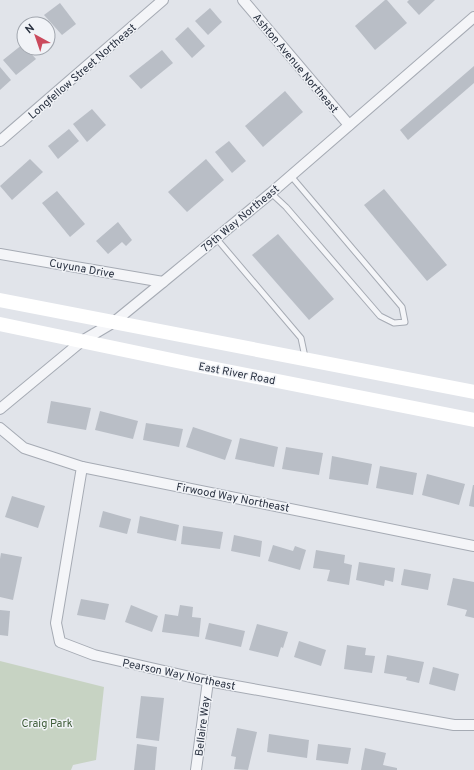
<svg xmlns="http://www.w3.org/2000/svg" width="474" height="770" viewBox="0 0 474 770" font-family="Overpass,sans-serif">
<style>
.green{fill:#c7d3c3}
.building{fill:#b9bec6}
.lines{fill:none;stroke-linecap:round;stroke-linejoin:round}
.service-casing{stroke:#a6abb4;stroke-width:7}
.minor-casing{stroke:#a6abb4;stroke-width:12}
.service{stroke:#f4f5f8;stroke-width:5}
.minor{stroke:#f4f5f8;stroke-width:10}
.secondary{stroke:#fff;stroke-width:14}
.labels{text-anchor:middle;stroke-width:3;stroke-linejoin:round;paint-order:stroke}
.street-label{font-size:11px;fill:#2a3241;stroke:#f1f3f7}
.park-label{font-size:11px;fill:#3e5c38;stroke:#f1f3f7}
</style>
<rect width="100%" height="100%" fill="#e1e4ea"/>
<polygon class="green" points="0,661 104,687 96,760 73,765 71,770 0,770"/>
<g class="building">
<polygon points="385,0 387,0 407,23 375,50 355,26"/>
<polygon points="409,0 435,0 419,15 407,2"/>
<polygon points="60,3 76,24 62,35 44,15"/>
<polygon points="210,8 222,22 208,35 195,21"/>
<polygon points="188,27 205,46 192,58 175,39"/>
<polygon points="23,44 24,48 26,48 36,59 16,75 3,60"/>
<polygon points="162,50 173,63 141,89 129,76"/>
<polygon points="474,66 474,83 408,140 400,130"/>
<polygon points="0,67 11,80 0,90"/>
<polygon points="285,91 303,112 263,147 245,126"/>
<polygon points="92,109 106,125 87,142 73,124"/>
<polygon points="69,129 79,141 58,159 48,146"/>
<polygon points="229,141 246,161 232,173 215,152"/>
<polygon points="30,159 43,172 12,200 0,186"/>
<polygon points="206,159 224,180 187,212 168,192"/>
<polygon points="384,189 447,265 427,281 364,205"/>
<polygon points="57,191 85,224 70,237 42,203"/>
<polygon points="118,222 132,240 126,246 122,242 108,254 96,241"/>
<polygon points="278,234 334,299 309,320 252,255"/>
<polygon points="51,401 91,408 86,430 47,423"/>
<polygon points="100,411 138,421 133,439 95,430"/>
<polygon points="146,423 183,429 179,447 143,440"/>
<polygon points="193,427 232,440 225,460 186,447"/>
<polygon points="240,438 278,447 274,467 235,459"/>
<polygon points="286,447 323,453 319,475 282,469"/>
<polygon points="332,456 372,464 368,485 329,479"/>
<polygon points="380,466 417,473 413,495 376,488"/>
<polygon points="427,474 465,484 459,505 422,495"/>
<polygon points="473,485 474,485 474,507 469,506"/>
<polygon points="12,496 45,506 38,528 5,517"/>
<polygon points="103,511 131,519 127,534 99,527"/>
<polygon points="140,516 179,525 176,541 137,533"/>
<polygon points="183,526 223,532 220,549 181,544"/>
<polygon points="234,535 262,541 260,557 231,551"/>
<polygon points="273,545 293,551 295,546 306,550 300,570 268,561"/>
<polygon points="316,550 345,555 344,563 352,565 349,585 327,581 330,570 313,568"/>
<polygon points="1,553 22,557 13,600 0,597 0,559"/>
<polygon points="359,562 395,568 393,582 385,580 384,586 356,580"/>
<polygon points="404,569 431,574 428,590 401,585"/>
<polygon points="453,578 474,582 474,618 465,616 467,610 447,605"/>
<polygon points="81,599 109,604 105,620 77,615"/>
<polygon points="131,605 158,616 152,632 125,622"/>
<polygon points="180,605 193,607 192,617 201,618 199,637 162,632 165,614 178,616"/>
<polygon points="0,610 10,611 8,636 0,635"/>
<polygon points="209,623 245,631 241,647 205,639"/>
<polygon points="257,624 288,632 283,648 281,647 278,657 249,650"/>
<polygon points="299,641 326,650 321,666 294,657"/>
<polygon points="347,645 366,648 365,655 375,656 372,673 344,669"/>
<polygon points="387,655 424,662 419,683 406,680 407,677 384,673"/>
<polygon points="433,667 459,674 455,691 429,684"/>
<polygon points="141,696 164,698 159,741 136,738"/>
<polygon points="237,728 257,732 248,770 234,769 236,757 231,756"/>
<polygon points="269,734 309,740 307,758 267,752"/>
<polygon points="137,744 157,747 155,770 134,770"/>
<polygon points="318,744 351,748 348,764 316,760"/>
<polygon points="365,748 386,753 383,765 397,768 397,770 361,770"/>
</g>
<g class="lines">
<g class="service-casing">
<g id="service">
<polyline points="271,193 286,207 380,316 394,323 405,322 402,307 291,176"/>
<polyline points="216,238 301,338 305,357"/>
</g>
</g>
<g class="minor-casing">
<g id="minor">
<polyline points="243,0 349,125"/>
<polyline points="0,141 163,0"/>
<polyline points="0,254 163,282"/>
<polyline points="0,409 82,341 114,322 163,282 271,193 474,17"/>
<polyline points="0,428 24,448 82,467 474,546"/>
<polyline points="82,467 56,623 60,642 94,655 208,681 454,725 474,725"/>
<polyline points="196,770 208,681"/>
</g>
</g>
<use href="#service" class="service"/>
<use href="#minor" class="minor"/>
<g class="secondary">
<polyline points="0,300 474,392"/>
<polyline points="0,324 191,364 474,420"/>
</g>
</g>
<g class="labels">
<g class="street-label">
<text transform="translate(296 63) rotate(50)" y="4">Ashton Avenue Northeast</text>
<text transform="translate(82 71) rotate(-41)" y="4">Longfellow Street Northeast</text>
<text transform="translate(240 218) rotate(-40)" y="4">79th Way Northeast</text>
<text transform="translate(82 268) rotate(10)" y="4">Cuyuna Drive</text>
<text transform="translate(237 373) rotate(11)" y="4">East River Road</text>
<text transform="translate(233 497) rotate(11)" y="4">Firwood Way Northeast</text>
<text transform="translate(179 674) rotate(12)" y="4">Pearson Way Northeast</text>
<text transform="translate(202 726) rotate(-83)" y="4">Bellaire Way</text>
</g>
<g class="park-label">
<text x="47" y="727">Craig Park</text>
</g>
</g>
<g transform="translate(36 36) rotate(320)"><circle r="19" fill="#f1f3f7" stroke="#a1a6ae"/>
<path d="M0-3L7 15L0 10L-7 15Z" fill="#cb4a5d"/>
<text y="-6" font-size="11" font-weight="bold" text-anchor="middle" fill="#2a3241">N</text>
</g>
</svg>
